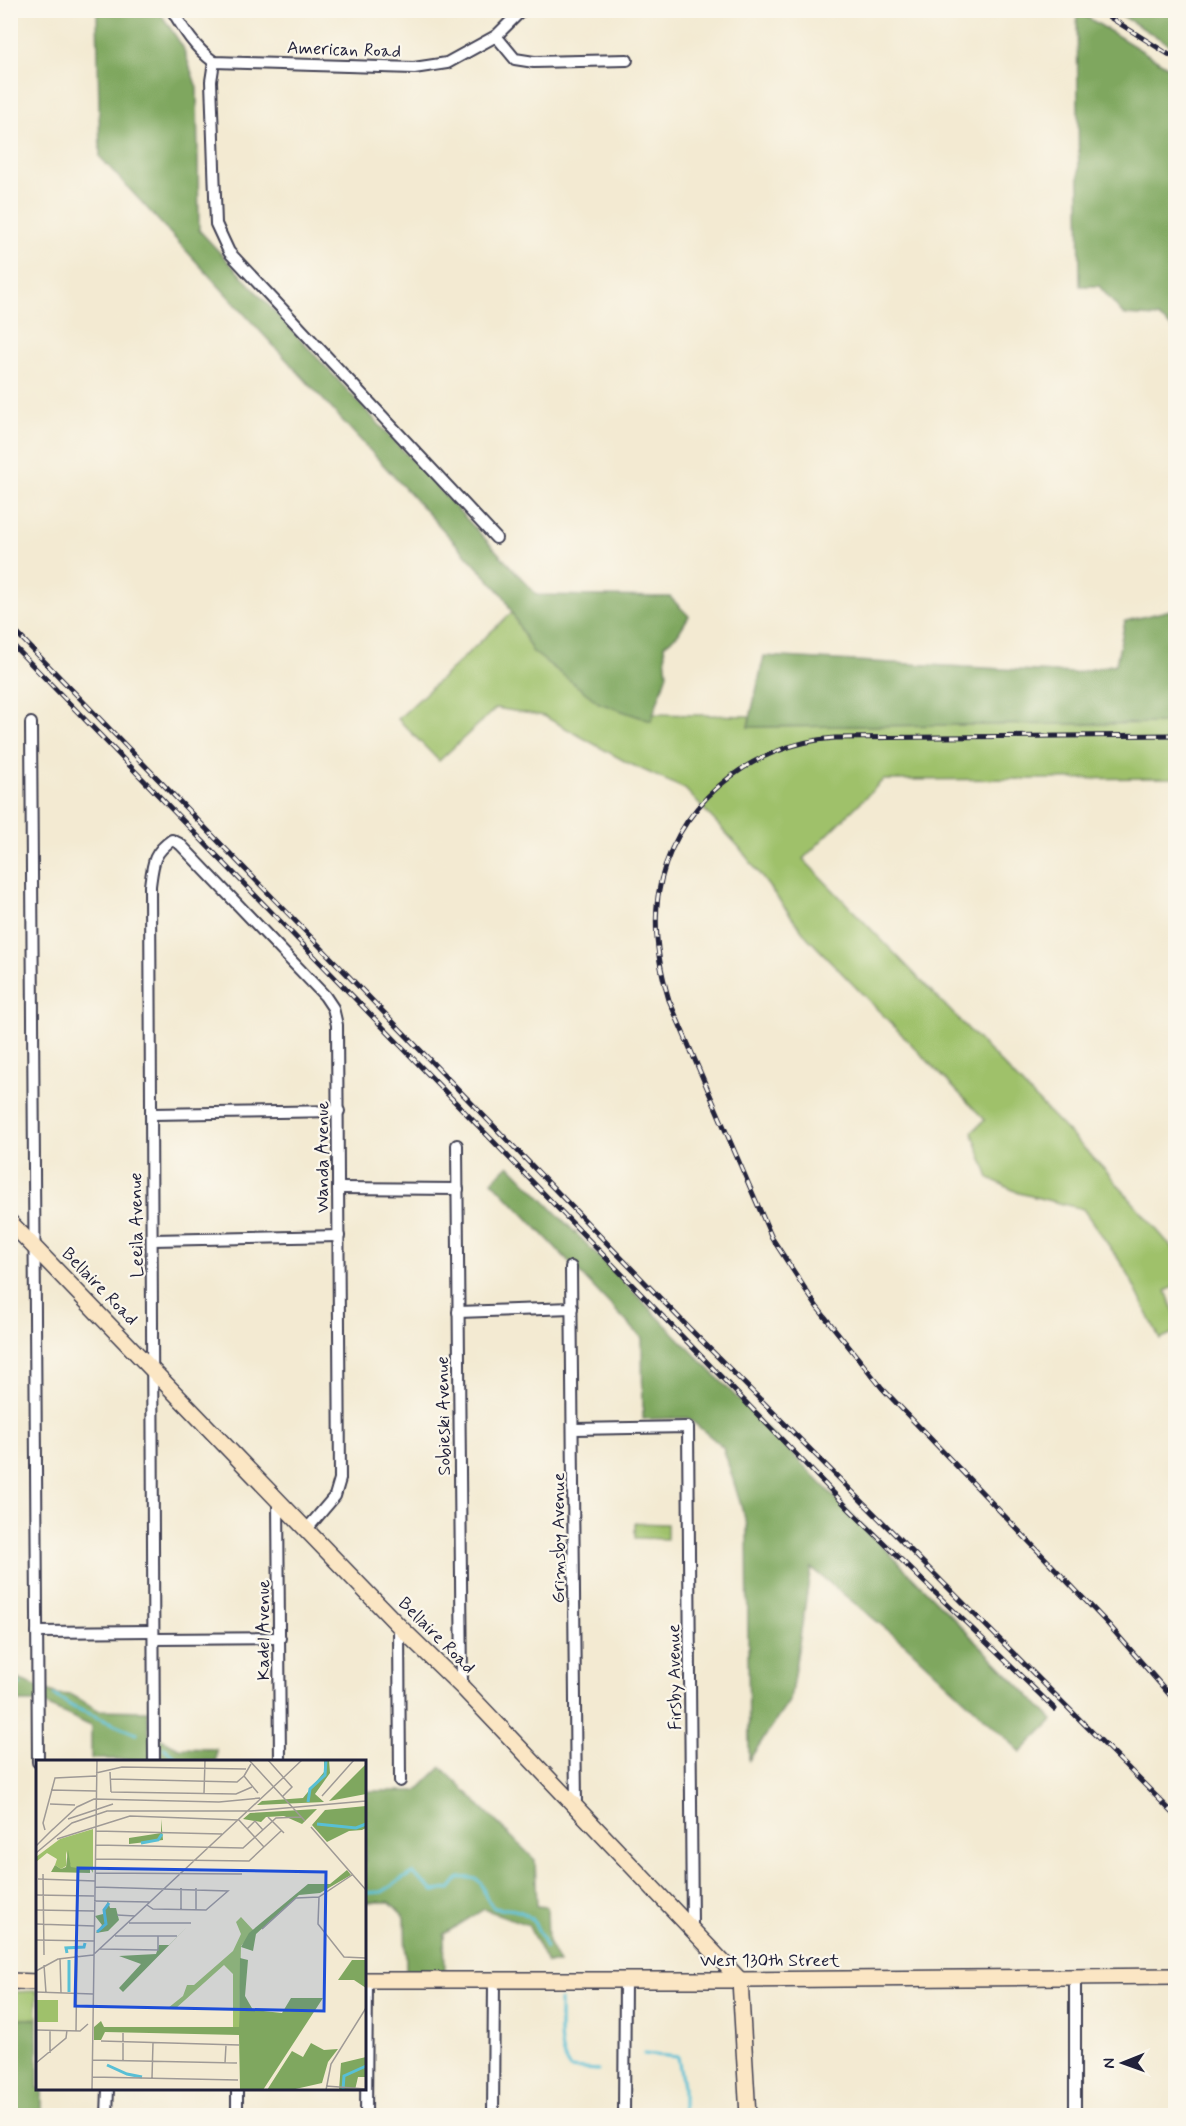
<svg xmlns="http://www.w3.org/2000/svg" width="1186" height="2126" viewBox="0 0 1186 2126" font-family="Mynerve,sans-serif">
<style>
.green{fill:#9fc16b;stroke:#607253;stroke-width:1.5}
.forest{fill:#7fa75f;stroke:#50644d;stroke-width:1.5}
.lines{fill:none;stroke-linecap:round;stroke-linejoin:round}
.stream{stroke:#58bfd5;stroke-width:3}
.street-casing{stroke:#414052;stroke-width:14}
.secondary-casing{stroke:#414052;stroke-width:18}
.street{stroke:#fff;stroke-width:10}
.secondary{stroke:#fbe6c4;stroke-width:15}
.rail-casing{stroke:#22223b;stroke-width:5}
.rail{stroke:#fbf7ec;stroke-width:3;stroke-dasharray:9;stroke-linecap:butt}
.labels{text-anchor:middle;stroke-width:4.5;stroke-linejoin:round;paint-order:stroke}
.street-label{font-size:18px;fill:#22223b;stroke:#fbf7ec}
.inset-river{fill:none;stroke:#58bfd5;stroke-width:3}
.inset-road{fill:none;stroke:#9f9a96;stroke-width:1.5}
.view{fill:#1d4ed8;fill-opacity:0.15;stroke:#1d4ed8;stroke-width:3}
.inset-edge{fill:none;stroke:#22223b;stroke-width:3}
</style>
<rect width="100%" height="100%" fill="#fbf7ec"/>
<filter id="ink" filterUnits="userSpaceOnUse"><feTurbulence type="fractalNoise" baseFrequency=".0167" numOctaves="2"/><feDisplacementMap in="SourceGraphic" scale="12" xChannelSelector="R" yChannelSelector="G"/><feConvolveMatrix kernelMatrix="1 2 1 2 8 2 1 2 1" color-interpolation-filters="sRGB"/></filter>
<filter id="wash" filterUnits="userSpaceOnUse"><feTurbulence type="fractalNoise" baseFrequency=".008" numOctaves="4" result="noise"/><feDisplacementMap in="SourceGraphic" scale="24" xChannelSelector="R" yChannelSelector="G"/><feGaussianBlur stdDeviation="1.35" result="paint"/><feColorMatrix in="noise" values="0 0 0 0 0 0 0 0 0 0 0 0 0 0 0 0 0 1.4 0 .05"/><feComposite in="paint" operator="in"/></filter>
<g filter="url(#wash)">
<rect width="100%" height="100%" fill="#f3ead2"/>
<g class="green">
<polygon points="512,612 532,651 651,721 653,714 750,716 748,727 1175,723 1175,778 883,780 803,859 1106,1171 1175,1251 1175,1286 1166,1291 1175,1314 1175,1332 1160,1339 1126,1270 1083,1209 1019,1193 989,1178 972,1132 985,1120 807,937 739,847 685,789 628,763 544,716 496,708 439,761 398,719"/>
<polygon points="635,1523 667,1524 667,1539 635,1538"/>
<polygon points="37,1991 37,2019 11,2019 11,1992"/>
</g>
<g class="forest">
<polygon points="97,11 159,11 183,47 197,88 199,230 537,595 670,597 689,616 678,634 664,645 667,674 651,721 599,703 532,651 503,595 100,157"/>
<polygon points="1077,11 1175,71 1175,330 1158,317 1124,315 1099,286 1080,286"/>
<polygon points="1114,11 1175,11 1175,48"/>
<polygon points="1175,609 1175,723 748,727 764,656 1074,673 1116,664 1125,621"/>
<polygon points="509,1165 1053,1720 1021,1752 906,1645 811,1568 790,1700 749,1760 747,1525 723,1447 688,1418 643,1419 642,1338 492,1181"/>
<polygon points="10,1676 57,1694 72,1695 98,1710 148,1711 149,1733 179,1748 216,1749 216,1761 91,1759 91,1726 40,1702 11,1702"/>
<polygon points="441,1767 535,1860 537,1906 547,1907 548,1942 559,1963 547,1963 528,1925 484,1909 444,1934 445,1971 406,1971 405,1917 390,1902 365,1902 365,1791 417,1791"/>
<polygon points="11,2019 37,2019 38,2088 42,2089 42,2115 11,2115"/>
</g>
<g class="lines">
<g class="stream">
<polyline points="10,1682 20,1685"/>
<polyline points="54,1695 73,1707 137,1734"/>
<polyline points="164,1748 181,1762"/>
<path d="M364 1893 382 1892 412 1873 434 1891 450 1889 459 1878C491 1875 477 1891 493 1907 497 1910 502 1909 507 1909 534 1911 537 1927 546 1948"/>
<path d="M560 2000C561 2021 556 2051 570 2068L598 2070"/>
<polyline points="644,2054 678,2057 683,2086 683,2116"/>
</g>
</g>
</g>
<g filter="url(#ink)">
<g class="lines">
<g class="street-casing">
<g id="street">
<path d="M172 10C184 30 195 48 214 62L414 68 447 63 496 36 522 10"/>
<polyline points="496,36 515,59 534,62 627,60"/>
<polyline points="214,62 211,81 216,224 229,252 496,538"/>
<polyline points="31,723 38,1762"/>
<polyline points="151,1114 339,1111"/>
<polyline points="457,1145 462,1687"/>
<polyline points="338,1188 458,1189"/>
<polyline points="153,1240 339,1236"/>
<polyline points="571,1267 576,1808"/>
<polyline points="458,1312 572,1308"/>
<polyline points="574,1429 688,1427 692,1927"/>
<polyline points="278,1499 280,1762"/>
<polyline points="399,1626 400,1781"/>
<polyline points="37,1632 153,1631"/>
<polyline points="154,1639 280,1638"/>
<path d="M154 1762 150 886C153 863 153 853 172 840L180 844 325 996 333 1008 337 1025 340 1479 335 1496 307 1529"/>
<polyline points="107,2116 108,2088"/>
<polyline points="237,2116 237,2088"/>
<polyline points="366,2116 367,1980"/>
<polyline points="493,2116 494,1980"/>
<polyline points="624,2116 625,1979"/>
<polyline points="1075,2116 1075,1976"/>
</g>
</g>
<g class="secondary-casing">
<g id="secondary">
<polyline points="10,1222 399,1626 462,1687 740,1980 748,2116"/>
<polyline points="364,1980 740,1980 1176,1976"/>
<polyline points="10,1981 38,1982"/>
</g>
</g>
<use href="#street" class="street"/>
<use href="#secondary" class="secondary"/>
<g class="rail-casing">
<g id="rail">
<polyline points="1098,10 1176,59"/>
<polyline points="10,626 690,1329 1176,1816"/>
<polyline points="10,642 851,1511 1055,1709"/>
<path d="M1176 735 835 738C749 744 671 807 658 896 653 931 659 966 669 1000L772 1238 817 1307 882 1388 1108 1624 1176 1702"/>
</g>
</g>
<use href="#rail" class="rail"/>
</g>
</g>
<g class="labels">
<g class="street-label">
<text transform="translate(344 49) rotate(2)" y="6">American Road</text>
<text transform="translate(322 1157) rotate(-90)" y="6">Wanda Avenue</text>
<text transform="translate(136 1225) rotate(-91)" y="6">Leeila Avenue</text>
<text transform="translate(100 1286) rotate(46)" y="6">Bellaire Road</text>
<text transform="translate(443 1416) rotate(-91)" y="6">Sobieski Avenue</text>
<text transform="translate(558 1538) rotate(-90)" y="6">Grimsby Avenue</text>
<text transform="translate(263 1630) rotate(-90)" y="6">Kadel Avenue</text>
<text transform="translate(437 1635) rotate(45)" y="6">Bellaire Road</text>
<text transform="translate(674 1677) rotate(-91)" y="6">Firsby Avenue</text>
<text x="770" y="1966">West 130th Street</text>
</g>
</g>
<g transform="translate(36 1760)">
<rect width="330" height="330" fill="#f3ead2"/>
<path d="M57 69V113L54 108 35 107 30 91V106L25 109 19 105 21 99 11 93 0 102V97L24 79ZM205 157 218 171 205 186 203 267H197V214L188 205 139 249 132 248 147 236 151 225H158L197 191 205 174 200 162ZM0 240H22V262H0Z" fill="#9fc16b"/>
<path d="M288 0H293L294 13 279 34 288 42 221 45 226 41 267 38 288 12ZM330 4V34L293 41ZM330 46V68L326 70 313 71 291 82 276 65 289 50ZM281 49 266 64 248 56 230 57 225 62 207 59 214 53ZM125 59 127 80 93 84V78L125 73ZM32 90 35 107 54 108V113L15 112 19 105 25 109 30 107ZM311 110 315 115 284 133 263 135 220 174 217 191 205 187 213 173 272 124H294ZM72 141 74 148H80L83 160 72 171 60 173 66 165 59 156 67 154ZM151 167 87 232 83 228 105 204 83 196 120 194 123 185H133ZM204 198 212 200 209 236 217 250 246 253 255 238H287L227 330H204L203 275 69 272 65 280H58V267L65 261 68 267H203ZM316 200H330V228L318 220H302ZM275 283 288 290 302 289 292 302 286 323 255 330H231L256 291 267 297ZM330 297V317H322L319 330H303L305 303Z" fill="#7fa75f"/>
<path class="inset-river" d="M272 42 274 29 289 15 290 0M281 64 320 68 330 64M105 83 122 80 126 74M61 172 70 164 68 150 73 143M31 193 30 188 48 187 49 183M33 232V200M71 305 91 314 106 317M307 330 308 316 330 306"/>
<path class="inset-road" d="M213 0 269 61M232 0 256 27 247 36M215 4 208 16 222 33M74 12 75 32M60 13 86 7 210 9M247 18 266 0M75 19 201 22 208 16M15 30 60 31M75 32 200 34 216 27M168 34 169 0M286 36 318 0M14 44 39 45M232 57 248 73M32 59 77 44M202 59 228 87M275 67 330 130M211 69 219 61 227 70M9 70 7 63 19 18 60 16M60 71 186 74M14 72 41 47 58 39 183 42 224 38M21 79 94 56 203 60M60 85 207 88 240 58 265 57M0 86 17 69M0 93 36 63 71 51H215L330 41M60 99 213 101 245 71M59 113 206 114M7 114 8 195M316 115 283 137 282 164 308 197 330 198M2 119 59 121M59 127 192 131 170 150 117 149 111 145M145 128V149M160 128V150M0 135 58 136M58 141 114 142M0 150 58 151M81 155 99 156M93 163H155M0 164 58 166M226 169 260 138 283 137M79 176H141M0 180 58 181M64 189 122 190V176M24 198 25 233M8 205 10 233M0 211 22 199 57 195 248 17M0 232 57 234M0 270 44 271 52 264M40 271 41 195M65 281 203 285M14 293V270M56 300 201 303M87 301V273M0 303 30 278 31 270M189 303 190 285M56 317 202 320M116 318 117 283M290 326 330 329M56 330 61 0M290 330 295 304 330 248"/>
<path class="view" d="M42 108 290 112 288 251 39 246Z"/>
<rect width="330" height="330" class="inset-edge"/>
</g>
<rect width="1186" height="2126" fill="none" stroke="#fbf7ec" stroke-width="36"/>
<g transform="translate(1123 2063) rotate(269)" stroke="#fbf7ec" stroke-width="4.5" paint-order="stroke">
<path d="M0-4.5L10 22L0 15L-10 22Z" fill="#22223b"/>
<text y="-9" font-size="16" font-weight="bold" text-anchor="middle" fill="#22223b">N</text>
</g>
</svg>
